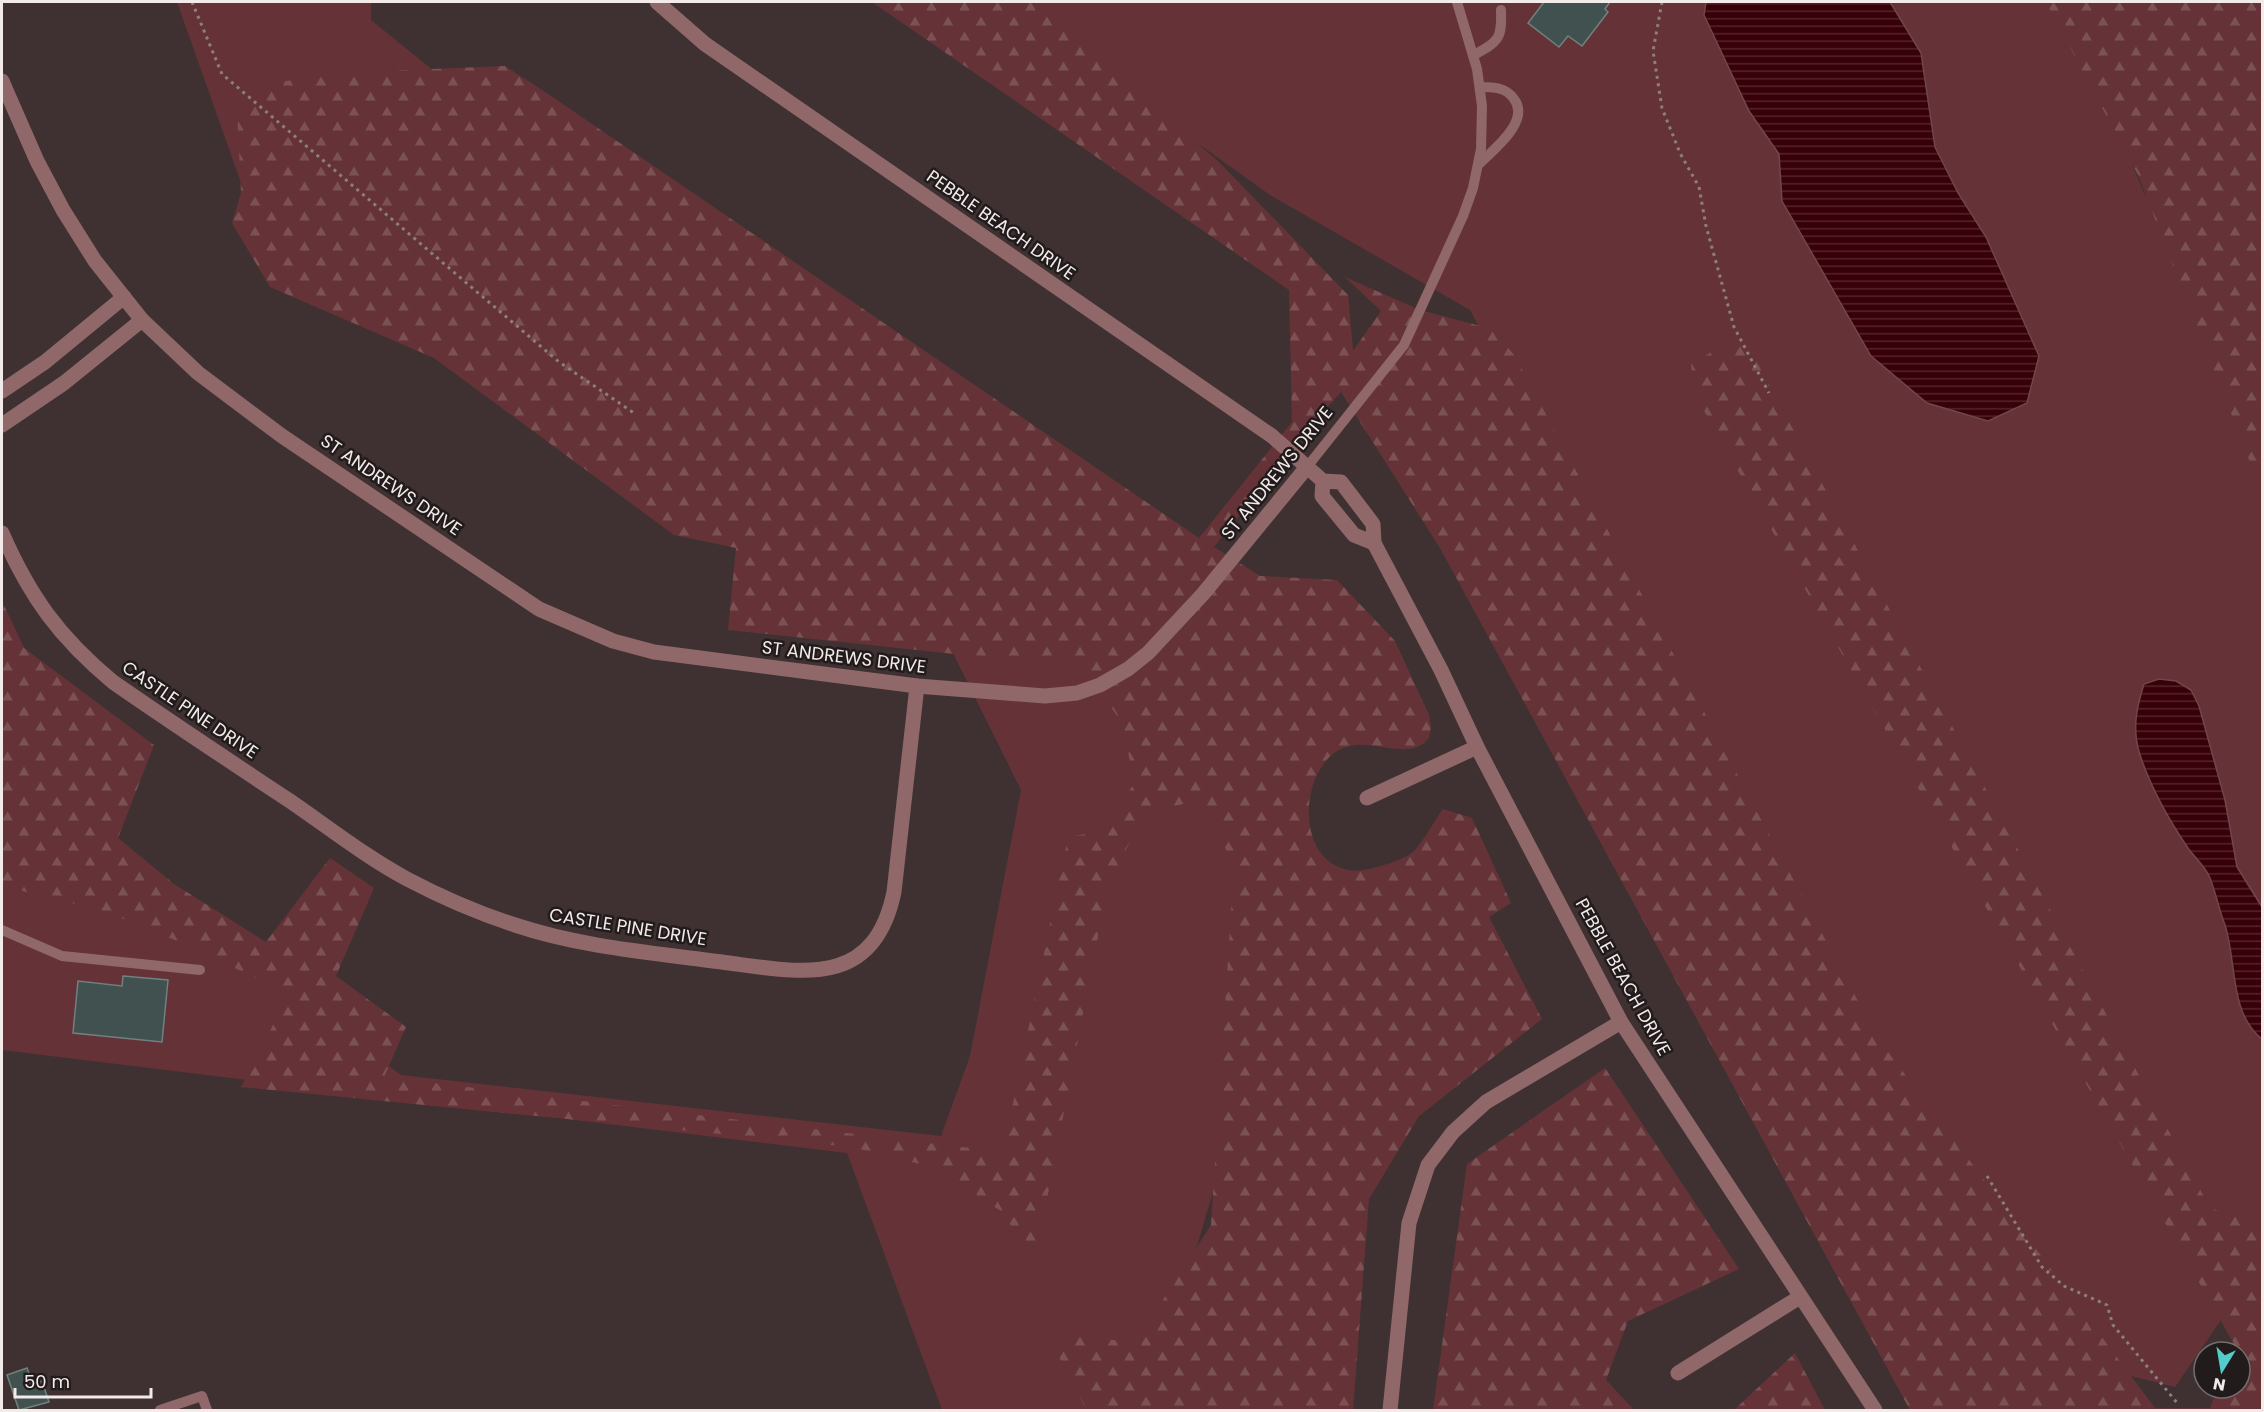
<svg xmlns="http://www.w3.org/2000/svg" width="2264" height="1412" viewBox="0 0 2264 1412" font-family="Poppins,sans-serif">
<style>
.grass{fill:#653337}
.forest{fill:url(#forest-firs)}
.water{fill:url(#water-rules);stroke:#70464c;stroke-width:1.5}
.building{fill:#415150;stroke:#708180;stroke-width:1.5}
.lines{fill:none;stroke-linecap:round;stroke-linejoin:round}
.path{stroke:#8b7f7f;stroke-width:3;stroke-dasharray:3 4.5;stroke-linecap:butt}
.lane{stroke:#906869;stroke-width:10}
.street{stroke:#906869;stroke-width:15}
.labels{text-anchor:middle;stroke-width:5;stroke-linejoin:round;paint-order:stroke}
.street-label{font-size:18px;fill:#f3eaea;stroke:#211b1b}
</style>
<defs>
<pattern id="forest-firs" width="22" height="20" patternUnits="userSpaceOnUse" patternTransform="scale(1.5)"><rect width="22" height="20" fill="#653337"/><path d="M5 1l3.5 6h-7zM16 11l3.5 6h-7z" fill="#7c5154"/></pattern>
<pattern id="water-rules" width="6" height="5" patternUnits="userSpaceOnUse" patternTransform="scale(1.5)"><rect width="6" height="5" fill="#380008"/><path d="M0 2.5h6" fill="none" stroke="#55252c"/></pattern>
</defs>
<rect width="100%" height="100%" fill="#3f3131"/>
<g class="grass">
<polygon points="177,2 371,2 371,20 633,232 1218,675 1264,1021 1196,1249 1108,1400 1113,1410 942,1410 847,1153 2,1050 2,883 185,916 401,1075 941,1136 970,1056 1021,790 941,629 251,211"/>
<polygon points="1000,2 2068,2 2143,191 2262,398 2262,1301 2221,1320 2175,1387 2099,1368 1864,1054 1470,310 1270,195"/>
</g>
<g class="forest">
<path d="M872 2H1030L1217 160 1348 295 1353 351 1381 311 1345 277 1420 310 1492 329 1515 356 1877 1037 2155 1408H2210L2218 1388H2240V1352H2231L2234 1344 1695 395 1691 364 1742 334 2210 1208 2262 1226V1410H1910L1440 548 1341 392 1308 429 1214 547 1260 576 1337 580 1395 641 1429 715 1431 726 1429 738C1425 742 1420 747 1414 748 1388 754 1359 734 1333 754 1300 780 1298 856 1344 869 1356 873 1369 869 1381 866 1390 863 1407 858 1414 851 1425 839 1433 823 1443 809L1472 818 1511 903 1489 917 1542 1019 1419 1116 1369 1199 1353 1410H1087L1047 1334 1136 1342 1211 1225 1234 866 1201 800 1143 813 1107 890 1035 1261 1001 1211 936 1168 852 1147 241 1087 289 994 185 944 104 911 2 886V601L24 648 154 745 118 838 174 884 266 942 330 858 374 888 336 976 406 1027 384 1077 1003 1152 1068 837 1097 832 1135 783 1121 721 1077 660 964 655 728 630 736 548 674 535 434 358 270 287 232 223 241 193 237 108 269 83 360 72 505 66 545 92 1199 538 1292 422 1289 290Z"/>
<polygon points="2046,2 2262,2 2262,493 2138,175"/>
<polygon points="1605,1068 1739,1269 1628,1321 1606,1380 1634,1410 1433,1410 1467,1164"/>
<polygon points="1795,1353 1825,1410 1734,1410"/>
</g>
<g class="water">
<polygon points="1706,2 1890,2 1921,53 1935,147 1958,193 1986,237 2039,356 2027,403 1988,421 1927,403 1871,356 1782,201 1779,154 1749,111 1704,15"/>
<path d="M2159 679 2176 681 2191 690 2199 706 2225 800 2237 867 2262 907V1039C2229 1013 2237 962 2225 925 2219 910 2216 893 2210 878 2206 867 2195 858 2188 848 2169 820 2151 788 2140 755 2132 730 2136 709 2144 684Z"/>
</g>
<g class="building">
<polygon points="1544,2 1610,2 1605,9 1608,12 1582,46 1568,36 1559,47 1528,23"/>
<polygon points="123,976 168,980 162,1042 73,1033 78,981 122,986"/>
<polygon points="27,1368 33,1384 42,1381 49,1402 19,1410 7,1375"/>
</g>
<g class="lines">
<g class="path">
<polyline points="192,2 222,74 559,362 634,413"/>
<polyline points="1662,2 1653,51 1662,108 1680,153 1699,187 1706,226 1734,327 1769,393"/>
<polyline points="1987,1176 2042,1267 2064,1286 2107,1305 2113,1325 2178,1404"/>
</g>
<g class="lane">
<path d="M1474 55C1499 41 1502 39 1501 10"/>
<path d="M1479 164C1493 150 1531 121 1514 99 1506 87 1493 87 1480 87"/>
<polyline points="1307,467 1404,345 1463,216 1473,188 1481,149 1482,106 1477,69 1457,2"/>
<polyline points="2,930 62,956 200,970"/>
<polyline points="160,1410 202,1396 207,1410"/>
</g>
<g class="street">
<polyline points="657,2 705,44 1272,436 1323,481 1341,482 1373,524 1374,543 1354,535 1322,496 1323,481"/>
<polyline points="2,81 37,161 63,210 95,261 142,320 198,373 282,436 539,609 613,641 654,652 917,686 1045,696 1077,693 1100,685 1128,669 1148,653 1203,594 1307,467"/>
<polyline points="2,391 45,362 124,297"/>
<polyline points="2,425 64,383 142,320"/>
<path d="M2 533C30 597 59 637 113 682 172 723 231 762 290 801 328 827 366 857 407 879 441 897 478 913 515 925 584 948 657 953 729 963 804 973 874 988 894 892L917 686"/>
<polyline points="1374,543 1441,670 1477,747 1621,1022 1875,1410"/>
<polyline points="1367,798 1477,747"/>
<polyline points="1678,1373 1800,1297"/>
<polyline points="1390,1410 1409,1223 1428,1165 1453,1132 1486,1102 1621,1022"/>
</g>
</g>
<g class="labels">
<g class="street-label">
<text transform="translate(1001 225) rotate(35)" y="6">PEBBLE BEACH DRIVE</text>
<text transform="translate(1277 473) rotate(-51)" y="6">ST ANDREWS DRIVE</text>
<text transform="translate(391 485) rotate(34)" y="6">ST ANDREWS DRIVE</text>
<text transform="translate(844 657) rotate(7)" y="6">ST ANDREWS DRIVE</text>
<text transform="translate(190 710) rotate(34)" y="6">CASTLE PINE DRIVE</text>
<text transform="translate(628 927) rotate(9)" y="6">CASTLE PINE DRIVE</text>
<text transform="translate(1623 977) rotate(61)" y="6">PEBBLE BEACH DRIVE</text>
</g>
</g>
<rect width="2264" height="1412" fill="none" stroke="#f3eaea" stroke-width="6"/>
<g transform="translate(2222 1370) rotate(191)"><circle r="28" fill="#211b1b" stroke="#756e6e" stroke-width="1.5"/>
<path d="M0-4.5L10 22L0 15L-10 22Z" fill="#53cdc9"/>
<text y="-9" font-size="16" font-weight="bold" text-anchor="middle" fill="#f3eaea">N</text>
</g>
<path d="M15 1388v9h136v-9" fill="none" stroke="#f3eaea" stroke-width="3"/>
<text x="24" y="1388" font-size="18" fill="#f3eaea" stroke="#211b1b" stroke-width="4.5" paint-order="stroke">50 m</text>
</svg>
